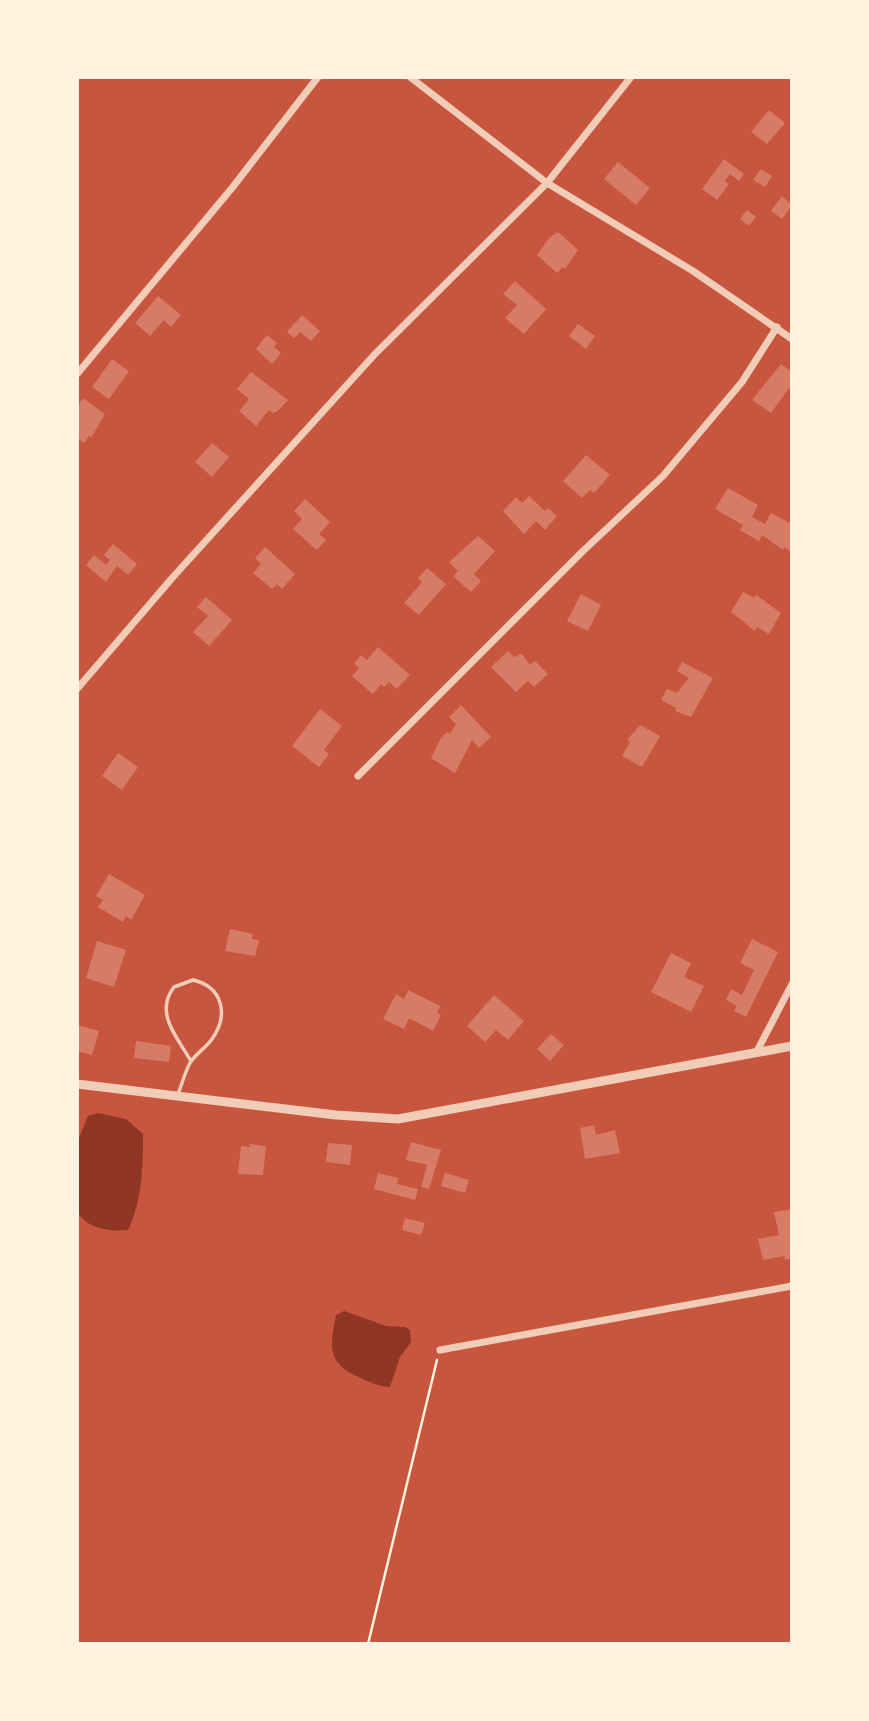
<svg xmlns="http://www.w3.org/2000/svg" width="869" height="1721" viewBox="0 0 869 1721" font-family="'Noto Sans',sans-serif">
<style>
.water{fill:#8f3625}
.building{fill:#d67c66}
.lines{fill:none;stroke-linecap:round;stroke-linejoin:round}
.path{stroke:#fff3e0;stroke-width:2.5}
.service{stroke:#f1ccb7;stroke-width:3.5}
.minor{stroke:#f1ccb7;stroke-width:7}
.tertiary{stroke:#f1ccb7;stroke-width:9}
</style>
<rect width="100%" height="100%" fill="#c8553d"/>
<g class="water">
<path d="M98 1113 126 1119 143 1134C143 1168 142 1200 128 1230 110 1232 85 1228 77 1211V1143L88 1116Z"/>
<path d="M344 1311 386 1326 405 1327 410 1330 411 1342 400 1357 390 1387C380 1387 372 1383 363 1379 328 1365 329 1350 336 1315Z"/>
</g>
<g class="building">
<polygon points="769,110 785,123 767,144 751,132"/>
<polygon points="724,159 744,174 739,181 730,174 725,181 729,184 717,200 702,189"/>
<polygon points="618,162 650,188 636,205 604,179"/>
<polygon points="761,169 772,176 765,187 753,180"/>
<polygon points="782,196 792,205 782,219 771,211"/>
<polygon points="747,210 756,217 749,226 740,219"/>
<polygon points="558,232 578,250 565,269 563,267 557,273 537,255 549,238"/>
<polygon points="515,281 546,309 524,334 505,318 517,305 503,294"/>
<polygon points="158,296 181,315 171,327 164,320 150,336 135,323"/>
<polygon points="302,315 320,331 311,341 300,332 294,338 287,332"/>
<polygon points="578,324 595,336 586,349 569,336"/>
<polygon points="267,335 277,343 274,347 281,353 272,364 256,349"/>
<polygon points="112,359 129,371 109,399 92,387"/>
<polygon points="781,364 792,372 792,384 771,413 752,400"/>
<polygon points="251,372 288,400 278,411 273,413 269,410 256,426 239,411 249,399 237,389"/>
<polygon points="83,398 105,414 91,438 89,436 84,443 77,437 77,407"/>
<polygon points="212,443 229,457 212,477 195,462"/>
<polygon points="586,455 610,475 594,493 590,490 582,498 563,481"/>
<polygon points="728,488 758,505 752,517 759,521 765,524 771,513 792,524 790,551 784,547 783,550 762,535 759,541 750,536 740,530 743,525 715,509"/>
<polygon points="529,496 545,511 548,508 557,516 545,530 536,521 524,534 503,511 516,497 522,503"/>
<polygon points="305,499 330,522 319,534 326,540 317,550 293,529 302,519 294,511"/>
<polygon points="478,536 495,551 474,574 481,581 471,592 453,576 458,571 449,562"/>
<polygon points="113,544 137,564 128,575 117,566 106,582 86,565 94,555 106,565 110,560 104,555"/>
<polygon points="265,547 295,574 282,589 277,584 272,589 253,573 261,564 255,558"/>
<polygon points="427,568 446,584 419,615 404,603 422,582 418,578"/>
<polygon points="743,592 754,598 756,595 781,613 769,634 757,627 755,631 731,612"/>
<polygon points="581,594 601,605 588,631 567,621"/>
<polygon points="206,597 232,620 209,646 193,632 208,616 197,607"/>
<polygon points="378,647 410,675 397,689 389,682 384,687 381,684 373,694 352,676 359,668 354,664 361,655 367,660"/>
<polygon points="508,651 514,657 522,654 530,665 535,661 548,674 534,687 528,681 516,692 491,667"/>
<polygon points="682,662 713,678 691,717 675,711 676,708 661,700 667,689 680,694 677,693 689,678 677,671"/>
<polygon points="461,705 491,737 479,748 472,740 455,773 431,758 441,738 447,732 450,734 456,724 449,717"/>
<polygon points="320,709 342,726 324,750 329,754 319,767 292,746"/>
<polygon points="640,725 660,736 642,767 622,756 630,742 627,740"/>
<polygon points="118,753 138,767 122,790 102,776"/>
<polygon points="109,874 145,895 131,920 126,916 123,922 98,907 103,900 96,896"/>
<polygon points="230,929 253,934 252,939 259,940 255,956 225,951"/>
<polygon points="752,939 778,952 746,1017 734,1011 737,1006 726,1000 731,989 742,995 754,970 740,963"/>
<polygon points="97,941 126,950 114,987 86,978"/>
<polygon points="671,953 691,963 684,977 704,986 691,1012 651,992"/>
<polygon points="408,990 440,1006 437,1013 441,1015 433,1031 409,1018 404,1029 383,1019 396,994 404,999"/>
<polygon points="494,995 524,1021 508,1040 496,1030 485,1042 467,1026"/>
<polygon points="77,1025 99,1031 92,1055 77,1051"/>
<polygon points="551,1034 564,1045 550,1061 537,1049"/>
<polygon points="136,1041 171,1046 169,1062 134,1058"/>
<polygon points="594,1125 596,1135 615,1130 620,1153 585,1159 580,1128"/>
<polygon points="411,1142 441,1150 429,1189 421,1187 427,1165 406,1160"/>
<polygon points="328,1143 352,1145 350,1165 326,1162"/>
<polygon points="250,1144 266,1146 263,1175 238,1174 241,1146 250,1147"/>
<polygon points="378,1173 398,1178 397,1184 418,1189 415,1200 374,1189"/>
<polygon points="445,1173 469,1180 465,1193 441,1186"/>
<polygon points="792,1209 792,1258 785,1260 784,1256 763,1260 758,1239 779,1235 774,1212"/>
<polygon points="405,1218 425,1223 421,1235 402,1230"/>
</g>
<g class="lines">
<polyline class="path" points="368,1644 437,1360"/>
<path class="service" d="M178 1094C182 1084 185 1072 190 1063 195 1054 206 1048 212 1039 229 1015 223 987 193 980L174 987C154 1013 177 1037 191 1061"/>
<g class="minor">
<polyline points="410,77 547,183 693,271 792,339"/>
<polyline points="77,374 232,188 318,77"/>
<polyline points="77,689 173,577 375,354 547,183 631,77"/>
<polyline points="358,776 583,551 663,476 742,382 777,327"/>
<polyline points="756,1053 792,984"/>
<polyline points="440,1350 792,1286"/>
</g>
<polyline class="tertiary" points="77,1084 336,1115 398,1119 792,1046"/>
</g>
<rect width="869" height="1721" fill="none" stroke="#fff3e0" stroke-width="158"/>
</svg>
